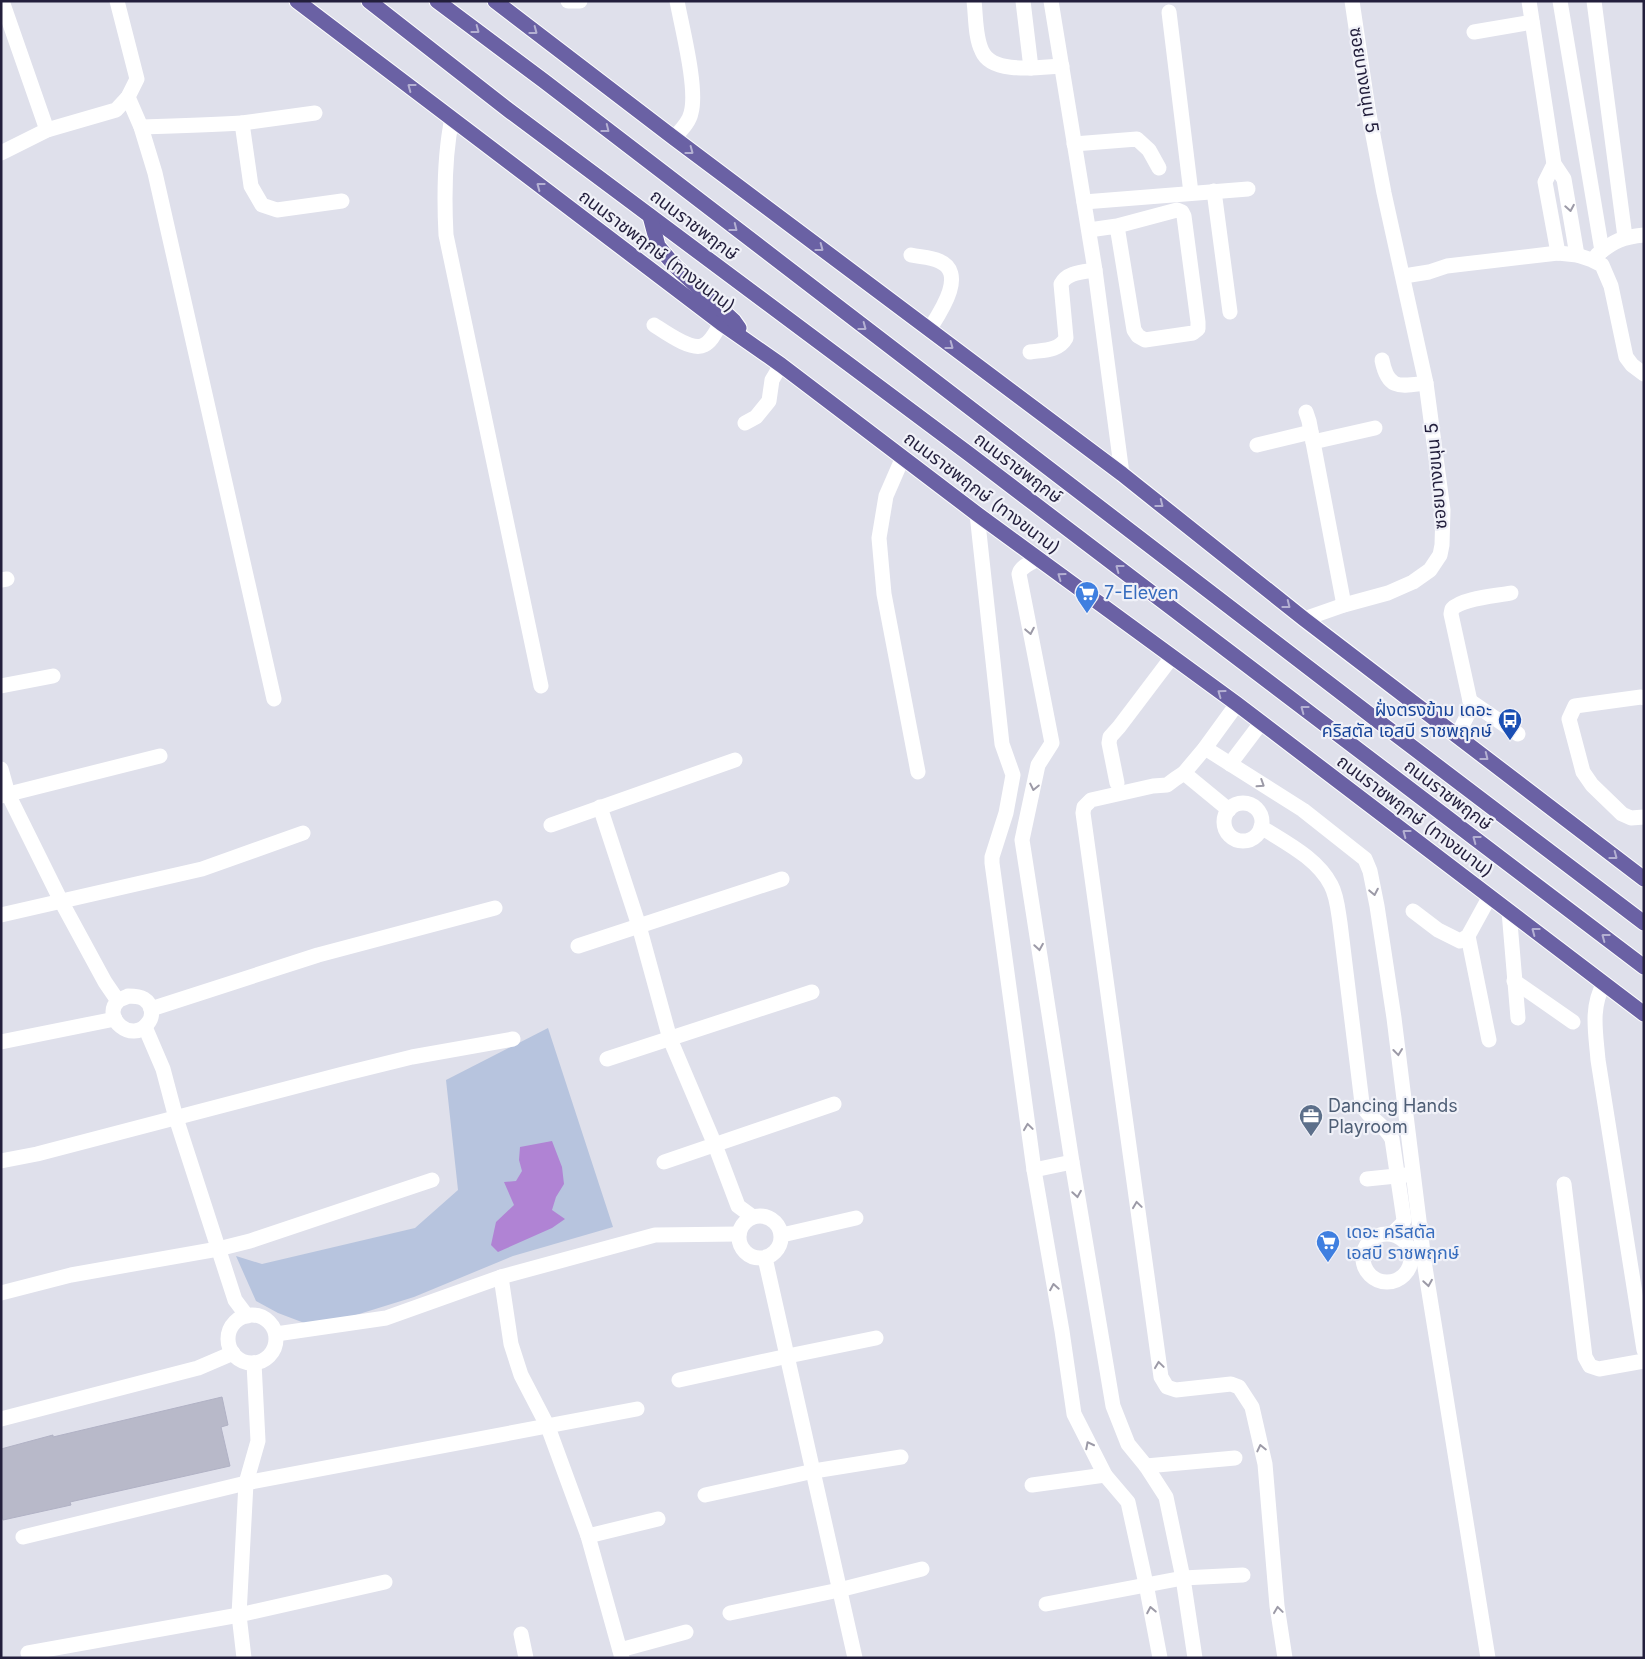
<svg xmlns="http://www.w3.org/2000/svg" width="1645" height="1659" viewBox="0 0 1645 1659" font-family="Inter,'Noto Sans Thai',sans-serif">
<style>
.green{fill:#b7c4de}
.water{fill:#b083d4}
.building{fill:#b8b9c9;stroke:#b1b2c5}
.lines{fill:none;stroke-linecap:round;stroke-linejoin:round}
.major-casing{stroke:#fff;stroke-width:17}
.minor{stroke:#fff;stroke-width:15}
.major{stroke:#6a61a4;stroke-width:15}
.oneway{stroke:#b4b0d2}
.oneway2{stroke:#9c9aa7}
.labels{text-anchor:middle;stroke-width:4.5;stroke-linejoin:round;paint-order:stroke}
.street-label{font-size:18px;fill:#231f3c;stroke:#f0f1f8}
.shop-label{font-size:18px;fill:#366cbe;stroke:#f0f1f8;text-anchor:start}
.transit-label{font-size:18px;fill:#164399;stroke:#f0f1f8;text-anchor:end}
.service-label{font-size:18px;fill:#4e5e75;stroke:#f0f1f8;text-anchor:start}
</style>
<rect width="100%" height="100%" fill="#dfe0eb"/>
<polygon class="green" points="548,1028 613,1227 513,1256 414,1297 343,1319 307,1324 278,1313 256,1301 236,1256 262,1264 415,1228 458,1190 446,1080"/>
<polygon class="water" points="552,1141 562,1167 564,1184 556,1197 552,1210 565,1219 552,1228 498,1252 491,1245 496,1222 514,1205 504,1182 516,1181 522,1171 519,1160 520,1147"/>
<polygon class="building" points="222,1397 228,1425 221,1427 230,1466 70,1502 71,1505 3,1520 1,1512 1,1449 53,1435 53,1437"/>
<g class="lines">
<g class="major-casing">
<g id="major">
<polyline points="297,1 721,323 781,365 977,514 1237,704 1644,1014"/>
<polyline points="369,1 511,112 969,454 1644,967"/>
<polyline points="437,1 544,81 1378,721 1644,923"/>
<polyline points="495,1 674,138 1122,474 1304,619 1644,879"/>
<polyline points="650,216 658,246 675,266 734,321 739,328"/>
</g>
</g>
<g class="minor">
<polyline points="2,1 47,130"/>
<polyline points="568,1 580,1"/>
<path d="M974 1C976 17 975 37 982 51 992 75 1040 67 1062 66"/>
<polyline points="1023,1 1031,68"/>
<polyline points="1051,1 1095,270 1122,474"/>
<polyline points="1529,1 1554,164 1564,179 1577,255"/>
<polyline points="1560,1 1602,251"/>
<polyline points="1594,1 1625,237"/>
<polyline points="1169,12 1191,193"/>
<polyline points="1474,32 1532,22"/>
<polyline points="128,97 141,127 155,173 274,699"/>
<path d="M452 118C444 157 444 196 446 235L541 686"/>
<polyline points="242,123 315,113"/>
<path d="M141 127C175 126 208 125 242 123L251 186 262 205 277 210 342 201"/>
<path d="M674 138C680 131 689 123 691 113 698 89 682 28 677 1"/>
<polyline points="1074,144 1137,139 1149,150 1159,168"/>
<polyline points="1,153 47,130 116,110 128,97 137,79 117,1"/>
<polyline points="1554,164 1545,182 1558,253"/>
<polyline points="1214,191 1230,312"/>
<polyline points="1084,202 1248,189"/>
<polyline points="1089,230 1117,226 1177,210 1182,212 1184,216 1198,322 1198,329 1193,333 1145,340 1138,336 1134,330 1117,226"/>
<path d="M911 255C920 257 931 257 939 261 968 273 939 314 929 330"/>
<path d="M1597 255C1613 241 1623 237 1644 235"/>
<polyline points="1404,276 1429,272 1447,266 1558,253 1577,255 1592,260 1602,265 1611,286 1626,357 1632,365 1644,374"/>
<path d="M654 325C665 332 692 352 704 345 712 341 716 331 721 323"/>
<path d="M1030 352C1044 350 1059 351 1066 338L1061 284C1067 272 1083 272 1095 270"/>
<path d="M1382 360C1388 391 1401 386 1426 383"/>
<polyline points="1306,412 1309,421 1344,605"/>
<polyline points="745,423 756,417 769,401 772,380 781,365"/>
<polyline points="1313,442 1375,428"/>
<polyline points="1257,445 1311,432"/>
<polyline points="903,457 886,496 879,538 884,594 918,772"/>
<polyline points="977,514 1002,744 1013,775 1006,813 992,857 992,863 1034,1170 1062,1331 1074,1414 1105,1475 1128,1502 1146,1584 1160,1658"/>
<path d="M1038 559C1031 563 1021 566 1019 574L1052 743 1038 765 1022 840 1072 1162 1113 1406 1128 1444 1146 1466 1166 1497 1183 1578 1195 1658"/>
<polyline points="1,580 7,579"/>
<polyline points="1304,619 1344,605 1388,593 1413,582 1430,570 1440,555 1442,545 1443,510 1426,383 1384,193 1368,109 1352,1"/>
<polyline points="1,686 53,676"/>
<polyline points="1644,698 1641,697 1575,706 1569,719 1583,772 1592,785 1622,814 1631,818 1644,817"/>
<polyline points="1470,701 1518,734"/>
<polyline points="1237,704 1205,748 1184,773 1175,779 1167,785 1153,786 1091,800 1084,807 1083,813 1161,1377 1167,1387 1176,1390 1231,1384 1239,1387 1252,1407 1265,1464 1277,1606 1285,1658"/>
<path d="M1457 736 1471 708 1470 701 1451 614 1452 609C1462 598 1496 596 1511 593"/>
<polyline points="1205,748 1303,810 1365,859 1370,871 1377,906 1394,1018 1424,1261 1488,1658"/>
<polyline points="1230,764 1261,723"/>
<polyline points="1,769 8,794 61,901 105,982 118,1001"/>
<polyline points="1184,773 1229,810"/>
<polyline points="1117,783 1109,743 1110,737 1119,727 1172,657"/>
<polyline points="1,796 160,756"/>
<circle cx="1243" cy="822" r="19"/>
<polyline points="600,807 639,926 670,1039 715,1145 738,1206 753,1217"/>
<polyline points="551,825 735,760"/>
<path d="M1261 827C1286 843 1317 858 1331 885 1337 896 1338 910 1340 923L1362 1103C1366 1118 1385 1124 1392 1139L1404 1220 1402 1224 1392 1234"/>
<polyline points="1413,911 1438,930 1460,941 1468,936 1490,896"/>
<polyline points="1509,911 1518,1018"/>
<polyline points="1,915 202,869 303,833"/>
<polyline points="1468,936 1489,1040"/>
<polyline points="578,946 782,879"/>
<polyline points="1514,981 1573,1022"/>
<path d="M1604 983C1590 1008 1596 1034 1598 1060L1644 1350"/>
<path d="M128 996C133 996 139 996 144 999 152 1004 154 1016 148 1023 132 1045 101 1017 118 1001 120 999 125 998 128 996Z"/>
<polyline points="151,1009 318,955 495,908"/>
<polyline points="145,1027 163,1069 176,1118 235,1300 247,1316"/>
<polyline points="1,1042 115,1019"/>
<polyline points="607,1059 812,992"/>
<polyline points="1,1161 37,1154 343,1074 412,1057 513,1039"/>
<polyline points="664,1162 834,1104"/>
<polyline points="1034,1170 1072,1162"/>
<polyline points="1367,1179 1406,1175"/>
<polyline points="1564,1184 1585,1357 1590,1366 1599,1369 1644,1361"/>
<circle cx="760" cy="1237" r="21"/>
<circle cx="1387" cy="1258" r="24"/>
<polyline points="782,1235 856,1218"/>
<polyline points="765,1258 855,1658"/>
<polyline points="501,1277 511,1344 521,1375 548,1427 588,1536 622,1658"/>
<polyline points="1,1293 71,1275 218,1249 250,1241 432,1180"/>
<circle cx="252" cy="1339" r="24"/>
<polyline points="276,1334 386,1318 501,1277 655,1235 739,1234"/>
<polyline points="679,1380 788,1356 876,1338"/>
<polyline points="1,1419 198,1368 233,1353"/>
<polyline points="1146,1466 1235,1458"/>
<polyline points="1032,1485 1105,1475"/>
<polyline points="705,1495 814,1471 901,1457"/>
<polyline points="588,1536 658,1519"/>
<polyline points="23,1537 246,1483 637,1409"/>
<polyline points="1046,1604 1183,1578 1243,1575"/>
<polyline points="730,1613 839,1590 922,1569"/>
<polyline points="521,1634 526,1658"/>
<polyline points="620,1650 686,1632"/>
<polyline points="28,1653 239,1615 385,1582"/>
<polyline points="244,1658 239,1615 246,1483 258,1441 254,1363"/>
</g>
<use href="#major" class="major"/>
</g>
<defs><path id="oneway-chevron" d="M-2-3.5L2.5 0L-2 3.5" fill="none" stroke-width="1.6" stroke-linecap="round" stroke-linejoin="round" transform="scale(1.25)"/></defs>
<g class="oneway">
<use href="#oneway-chevron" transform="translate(476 30) rotate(37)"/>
<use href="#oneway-chevron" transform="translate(534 31) rotate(37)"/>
<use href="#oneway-chevron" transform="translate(411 87) rotate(-143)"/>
<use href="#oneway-chevron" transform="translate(606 129) rotate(38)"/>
<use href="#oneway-chevron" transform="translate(690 151) rotate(37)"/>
<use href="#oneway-chevron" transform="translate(540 186) rotate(-143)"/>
<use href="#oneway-chevron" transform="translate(734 228) rotate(38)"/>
<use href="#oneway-chevron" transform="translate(820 248) rotate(37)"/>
<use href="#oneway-chevron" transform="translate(863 327) rotate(37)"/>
<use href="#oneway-chevron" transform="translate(950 346) rotate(37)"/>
<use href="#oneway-chevron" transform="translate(1160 504) rotate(38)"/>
<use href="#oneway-chevron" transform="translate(1119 568) rotate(-143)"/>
<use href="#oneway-chevron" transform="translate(1061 576) rotate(-144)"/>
<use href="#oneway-chevron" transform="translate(1287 605) rotate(38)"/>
<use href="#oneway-chevron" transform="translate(1221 693) rotate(-144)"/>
<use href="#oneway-chevron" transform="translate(1304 709) rotate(-143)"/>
<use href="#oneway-chevron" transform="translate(1485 757) rotate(38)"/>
<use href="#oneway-chevron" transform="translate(1406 833) rotate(-143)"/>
<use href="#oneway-chevron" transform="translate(1476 839) rotate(-143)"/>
<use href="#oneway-chevron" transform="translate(1614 856) rotate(37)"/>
<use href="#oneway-chevron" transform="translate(1535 931) rotate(-143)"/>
<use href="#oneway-chevron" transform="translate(1605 937) rotate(-143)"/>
</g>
<g class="oneway2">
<use href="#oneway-chevron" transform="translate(1570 208) rotate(80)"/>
<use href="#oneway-chevron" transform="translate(1030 631) rotate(79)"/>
<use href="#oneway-chevron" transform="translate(1261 784) rotate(33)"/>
<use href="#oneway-chevron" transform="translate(1034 787) rotate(102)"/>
<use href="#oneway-chevron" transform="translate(1374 892) rotate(79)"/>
<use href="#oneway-chevron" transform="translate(1039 947) rotate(81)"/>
<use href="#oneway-chevron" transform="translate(1398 1052) rotate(83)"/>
<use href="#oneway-chevron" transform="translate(1028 1127) rotate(-98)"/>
<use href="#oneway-chevron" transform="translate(1077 1194) rotate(81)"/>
<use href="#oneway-chevron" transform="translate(1137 1205) rotate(-98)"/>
<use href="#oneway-chevron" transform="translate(1428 1283) rotate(81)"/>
<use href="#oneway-chevron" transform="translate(1054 1287) rotate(-100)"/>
<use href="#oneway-chevron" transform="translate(1159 1365) rotate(-98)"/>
<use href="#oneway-chevron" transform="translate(1089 1445) rotate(-117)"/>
<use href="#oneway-chevron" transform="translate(1261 1448) rotate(-103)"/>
<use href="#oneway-chevron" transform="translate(1151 1610) rotate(-101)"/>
<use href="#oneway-chevron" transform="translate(1278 1610) rotate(-98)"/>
</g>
<defs>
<g id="supermarket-pin" transform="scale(1.25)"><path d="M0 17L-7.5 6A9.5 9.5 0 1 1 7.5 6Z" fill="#3f7fe0" stroke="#f0f1f8"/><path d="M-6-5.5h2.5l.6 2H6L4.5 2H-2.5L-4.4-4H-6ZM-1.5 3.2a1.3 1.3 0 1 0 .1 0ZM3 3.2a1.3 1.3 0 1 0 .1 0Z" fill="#fff"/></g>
<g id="bus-pin" transform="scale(1.25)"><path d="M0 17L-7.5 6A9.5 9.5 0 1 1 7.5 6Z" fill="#1a4fb4" stroke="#f0f1f8"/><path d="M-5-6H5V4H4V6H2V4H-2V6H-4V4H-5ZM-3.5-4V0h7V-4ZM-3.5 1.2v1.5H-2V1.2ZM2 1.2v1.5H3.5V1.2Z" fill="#fff"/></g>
<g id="office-pin" transform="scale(1.25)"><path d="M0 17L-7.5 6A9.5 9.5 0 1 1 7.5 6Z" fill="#5c6f8a" stroke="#f0f1f8"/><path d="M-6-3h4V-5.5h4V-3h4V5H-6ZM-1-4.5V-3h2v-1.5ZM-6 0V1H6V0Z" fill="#fff"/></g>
</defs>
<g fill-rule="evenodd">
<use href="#supermarket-pin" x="1087" y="593"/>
<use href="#bus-pin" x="1510" y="720"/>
<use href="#office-pin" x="1311" y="1116"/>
<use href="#supermarket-pin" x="1328" y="1242"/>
</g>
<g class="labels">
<g class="street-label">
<text transform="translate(1364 80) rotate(81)" y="6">ซอยบางขนุน 5</text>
<text transform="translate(694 225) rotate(37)" y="6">ถนนราชพฤกษ์</text>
<text transform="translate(657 251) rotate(37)" y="6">ถนนราชพฤกษ์ (ทางขนาน)</text>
<text transform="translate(1018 468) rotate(37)" y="6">ถนนราชพฤกษ์</text>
<text transform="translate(1436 476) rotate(-95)" y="6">ซอยบางขนุน 5</text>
<text transform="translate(982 493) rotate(37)" y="6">ถนนราชพฤกษ์ (ทางขนาน)</text>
<text transform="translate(1448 795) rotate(37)" y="6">ถนนราชพฤกษ์</text>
<text transform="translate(1415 816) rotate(37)" y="6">ถนนราชพฤกษ์ (ทางขนาน)</text>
</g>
<g class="shop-label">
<text x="1104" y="599">7-Eleven</text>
<text x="1346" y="1238">เดอะ คริสตัล<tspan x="1346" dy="21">เอสบี ราชพฤกษ์</tspan></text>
</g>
<g class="transit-label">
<text x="1492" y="716">ฝั่งตรงข้าม เดอะ<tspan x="1492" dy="21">คริสตัล เอสบี ราชพฤกษ์</tspan></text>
</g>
<g class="service-label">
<text x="1328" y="1112">Dancing Hands<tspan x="1328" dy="21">Playroom</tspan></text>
</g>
</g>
<rect width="1645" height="1659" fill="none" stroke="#231f3c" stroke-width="5"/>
</svg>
